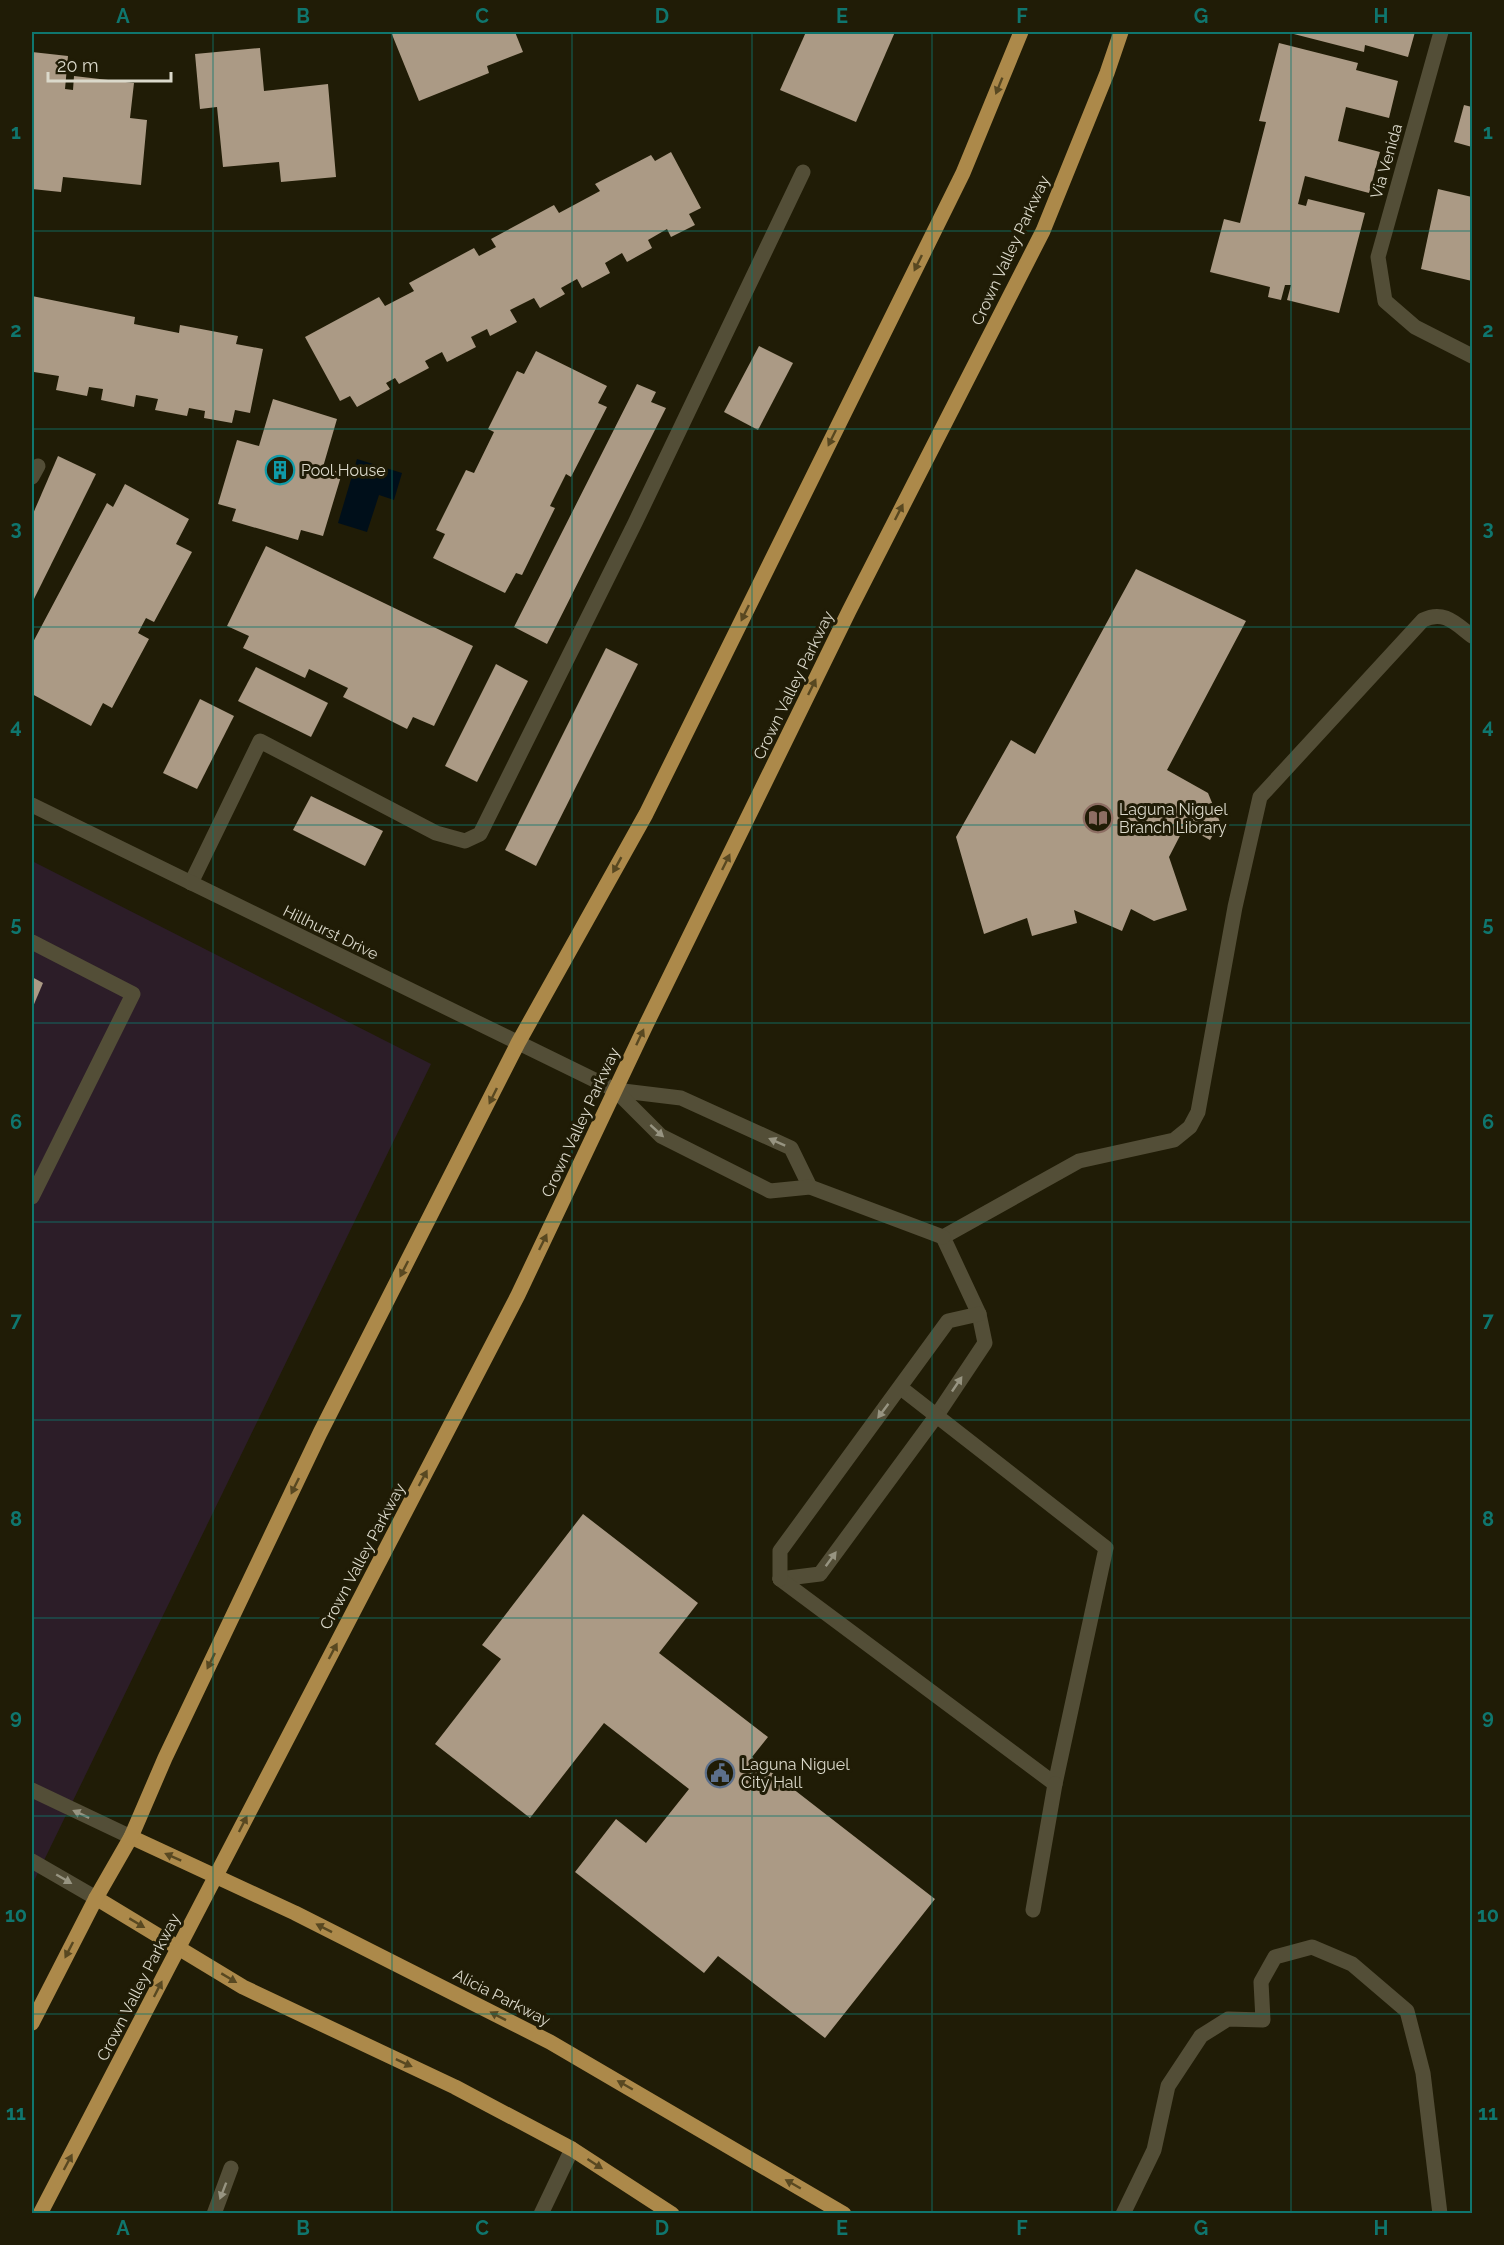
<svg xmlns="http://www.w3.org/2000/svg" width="1504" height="2245" viewBox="0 0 1504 2245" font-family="Raleway,sans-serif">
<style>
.commercial{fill:#2c1d28}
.water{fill:#000f1a}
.building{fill:#ab9a85}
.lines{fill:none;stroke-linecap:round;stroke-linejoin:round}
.lane{stroke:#534e37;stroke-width:15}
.street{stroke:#534e37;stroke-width:15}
.secondary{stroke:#534e37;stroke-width:15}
.primary{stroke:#ac894a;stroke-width:15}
.oneway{fill:#584821}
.oneway2{fill:#979481}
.grid{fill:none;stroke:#0f766e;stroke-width:1.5;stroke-opacity:0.55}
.labels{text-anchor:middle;stroke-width:6;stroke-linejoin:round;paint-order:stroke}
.street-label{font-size:16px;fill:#dbd9cb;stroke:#201c06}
.poi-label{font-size:16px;fill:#dbd9cb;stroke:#201c06;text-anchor:start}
.neatline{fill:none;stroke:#0f766e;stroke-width:2}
.grid-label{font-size:20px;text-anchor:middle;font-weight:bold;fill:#0f766e}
</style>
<rect width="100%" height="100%" fill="#201c06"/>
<polygon class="commercial" points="32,861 431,1064 32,1885"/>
<polygon class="water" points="357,459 402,473 394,500 379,495 367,532 338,523"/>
<g class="building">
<polygon points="391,32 515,32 523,52 487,66 489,73 419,101"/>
<polygon points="806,32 895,32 856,122 780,90"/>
<polygon points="1286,32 1415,32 1408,57 1365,45 1364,52"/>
<polygon points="1279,43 1358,63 1356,70 1398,81 1389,118 1346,107 1338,141 1380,152 1369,193 1305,176 1298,204 1306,206 1308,199 1365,213 1339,313 1287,300 1291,285 1285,285 1281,300 1268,297 1270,287 1210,272 1224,219 1240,223 1266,122 1259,121"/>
<polygon points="260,48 264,91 328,84 336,177 281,182 279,162 223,167 217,107 200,109 195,54"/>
<polygon points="32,52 68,56 65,89 73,90 74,76 134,83 130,118 147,120 141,185 63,177 61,192 32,189"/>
<polygon points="1464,105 1472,107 1472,147 1454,142"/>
<polygon points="671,152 701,208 689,214 695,225 671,237 667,229 648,240 652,248 627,262 622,253 605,263 610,273 582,288 577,279 561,288 565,294 540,308 534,298 510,310 517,322 490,336 487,329 471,337 476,347 447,362 442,352 425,361 429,368 399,384 395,378 386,383 390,389 357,407 350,396 340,401 305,337 379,297 385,306 414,291 409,283 474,248 479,256 496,247 491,239 554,205 559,213 600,191 595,184 651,155 655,161"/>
<polygon points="1438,189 1472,197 1472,281 1421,269"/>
<polygon points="32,296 135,317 134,324 179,333 180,325 238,336 236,344 263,349 250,413 235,410 232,423 204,418 205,411 189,408 187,416 155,410 158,399 136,395 134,407 101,400 103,389 89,387 87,396 56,390 59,376 34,372 32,381"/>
<polygon points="759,346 793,363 758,430 724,412"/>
<polygon points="536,351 607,386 598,403 607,407 571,477 566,474 550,506 555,508 522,575 516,573 505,593 433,558 445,534 436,530 466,470 474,473 494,432 488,429 517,371 524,374"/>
<polygon points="637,384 656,392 651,402 666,408 547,644 514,627"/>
<polygon points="273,399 337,419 323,467 342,473 323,536 301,530 298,540 232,521 236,509 218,504 237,440 259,446"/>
<polygon points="58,456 96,474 32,603 32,516"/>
<polygon points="125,484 189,519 176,544 192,552 154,622 146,618 138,633 149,639 112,708 103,703 91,726 32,694 32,644 107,503 113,507"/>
<polygon points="266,546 473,646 434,726 413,717 407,729 343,697 348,688 309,669 305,678 243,648 249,636 227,626"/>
<polygon points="1136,569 1246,621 1167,770 1208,793 1220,822 1210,840 1185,826 1169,857 1187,910 1154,921 1131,909 1122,931 1074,910 1077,923 1032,936 1027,918 984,934 956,837 1011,740 1035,754"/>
<polygon points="606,648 638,664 536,866 505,850"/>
<polygon points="496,664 528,681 477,782 445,766"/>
<polygon points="256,667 328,703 311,737 238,701"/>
<polygon points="200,699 234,716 197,789 163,773"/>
<polygon points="311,796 383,831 365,866 293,830"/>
<polygon points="32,977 43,983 32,1009"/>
<polygon points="583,1514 698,1603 659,1653 768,1737 752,1757 935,1899 825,2038 718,1956 704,1973 575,1872 616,1819 646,1843 689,1789 604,1723 530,1818 435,1744 501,1659 482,1645"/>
</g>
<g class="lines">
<g class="lane">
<polyline points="32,477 38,466"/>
<polyline points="191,883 260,741 436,833 465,841 480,834 635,523 803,172"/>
<polyline points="32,942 133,994 32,1197"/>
<path d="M780 1579 820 1574 937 1415 985 1343 979 1314 943 1237 1079 1161 1174 1140 1190 1127 1198 1112 1235 907 1260 797 1423 620C1444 610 1455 623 1472 636"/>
<polyline points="780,1579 1055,1784 1106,1548 901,1388"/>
<polyline points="780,1579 780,1551 948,1321 979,1314"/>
<polyline points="32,1790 131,1837"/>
<polyline points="32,1861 96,1898"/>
<polyline points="1033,1910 1055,1784"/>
<polyline points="214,2214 231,2168"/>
<polyline points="541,2214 572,2149"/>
<polyline points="1123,2214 1154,2150 1168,2086 1201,2036 1228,2019 1263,2020 1261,1982 1275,1957 1312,1947 1352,1964 1407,2011 1423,2073 1440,2214"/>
</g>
<polyline class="street" points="1441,32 1378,257 1385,301 1415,327 1472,356"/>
<g class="secondary">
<polyline points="32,805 615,1090 681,1098 791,1148 810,1187"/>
<polyline points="615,1090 661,1136 770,1191 810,1187 943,1237"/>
</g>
<g class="primary">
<polyline points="131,1837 295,1913 550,2042 844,2214"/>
<polyline points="96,1898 243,1987 455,2087 572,2149 672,2214"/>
<polyline points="32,2023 96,1898 131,1837 165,1758 320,1433 518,1043 646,814 963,173 1021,32"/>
<polyline points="40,2214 518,1295 646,1025 849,611 1043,231 1107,73 1121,32"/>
</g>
</g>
<defs><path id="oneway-solid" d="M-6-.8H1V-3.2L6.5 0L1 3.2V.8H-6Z" transform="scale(1.5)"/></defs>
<g class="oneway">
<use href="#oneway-solid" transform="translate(999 86) rotate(112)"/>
<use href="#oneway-solid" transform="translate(918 263) rotate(116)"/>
<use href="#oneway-solid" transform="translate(832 438) rotate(116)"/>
<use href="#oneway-solid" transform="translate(899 512) rotate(-63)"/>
<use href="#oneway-solid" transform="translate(745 613) rotate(116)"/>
<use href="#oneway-solid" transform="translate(812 687) rotate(-64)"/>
<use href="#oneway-solid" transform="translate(726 862) rotate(-64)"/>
<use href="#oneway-solid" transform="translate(617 865) rotate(119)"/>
<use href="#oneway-solid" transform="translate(640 1037) rotate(-65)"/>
<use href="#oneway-solid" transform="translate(493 1096) rotate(116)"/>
<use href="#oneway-solid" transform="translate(543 1242) rotate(-64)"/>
<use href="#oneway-solid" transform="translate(404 1269) rotate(117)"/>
<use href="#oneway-solid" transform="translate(423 1478) rotate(-62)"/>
<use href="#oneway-solid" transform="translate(295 1486) rotate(116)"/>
<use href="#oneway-solid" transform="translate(333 1651) rotate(-62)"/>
<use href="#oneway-solid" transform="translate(211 1661) rotate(116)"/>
<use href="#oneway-solid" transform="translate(243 1824) rotate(-63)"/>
<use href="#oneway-solid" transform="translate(173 1857) rotate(-156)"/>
<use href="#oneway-solid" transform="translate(137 1923) rotate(31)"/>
<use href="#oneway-solid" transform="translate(324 1928) rotate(-153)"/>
<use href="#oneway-solid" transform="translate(69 1950) rotate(117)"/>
<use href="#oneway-solid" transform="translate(229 1978) rotate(31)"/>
<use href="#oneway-solid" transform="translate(158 1989) rotate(-63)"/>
<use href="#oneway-solid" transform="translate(498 2016) rotate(-153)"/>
<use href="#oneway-solid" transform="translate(404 2063) rotate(25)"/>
<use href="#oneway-solid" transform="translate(625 2085) rotate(-150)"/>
<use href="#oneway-solid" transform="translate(68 2162) rotate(-62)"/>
<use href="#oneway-solid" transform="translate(595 2164) rotate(33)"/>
<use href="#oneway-solid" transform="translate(793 2184) rotate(-150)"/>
</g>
<g class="oneway2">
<use href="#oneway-solid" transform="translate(657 1131) rotate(42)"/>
<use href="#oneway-solid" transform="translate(777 1142) rotate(-156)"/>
<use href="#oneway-solid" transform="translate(957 1384) rotate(-56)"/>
<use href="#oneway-solid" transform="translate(883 1411) rotate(127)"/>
<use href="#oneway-solid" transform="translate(831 1559) rotate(-54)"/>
<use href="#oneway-solid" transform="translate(81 1814) rotate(-155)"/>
<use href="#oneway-solid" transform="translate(64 1879) rotate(30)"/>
<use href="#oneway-solid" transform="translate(223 2191) rotate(111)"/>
</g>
<path class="grid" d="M213 32V2214M392 32V2214M572 32V2214M752 32V2214M932 32V2214M1112 32V2214M1291 32V2214M32 231H1472M32 429H1472M32 627H1472M32 825H1472M32 1023H1472M32 1222H1472M32 1420H1472M32 1618H1472M32 1816H1472M32 2014H1472"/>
<defs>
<g id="building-ring" transform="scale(1.5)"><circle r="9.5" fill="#201c06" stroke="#0f9aa8" stroke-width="1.5"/><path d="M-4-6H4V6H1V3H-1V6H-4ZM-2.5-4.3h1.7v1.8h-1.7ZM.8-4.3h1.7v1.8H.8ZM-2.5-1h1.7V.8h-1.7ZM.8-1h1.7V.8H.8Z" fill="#0f9aa8"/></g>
<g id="library-ring" transform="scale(1.5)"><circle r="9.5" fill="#201c06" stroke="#8d6e63" stroke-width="1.5"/><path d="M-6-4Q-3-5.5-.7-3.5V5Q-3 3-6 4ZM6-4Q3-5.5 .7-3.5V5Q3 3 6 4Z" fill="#8d6e63"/></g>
<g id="civic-ring" transform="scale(1.5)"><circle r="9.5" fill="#201c06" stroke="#5c6f8a" stroke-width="1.5"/><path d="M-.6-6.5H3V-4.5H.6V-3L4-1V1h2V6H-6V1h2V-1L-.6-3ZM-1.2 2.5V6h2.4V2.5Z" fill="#5c6f8a"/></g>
</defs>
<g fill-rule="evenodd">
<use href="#building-ring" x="280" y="470"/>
<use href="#library-ring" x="1098" y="818"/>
<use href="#civic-ring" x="720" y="1773"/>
</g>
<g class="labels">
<g class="street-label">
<text transform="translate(1386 161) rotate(-74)" y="6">Via Venida</text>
<text transform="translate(1010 250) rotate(-65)" y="6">Crown Valley Parkway</text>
<text transform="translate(793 685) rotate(-64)" y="6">Crown Valley Parkway</text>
<text transform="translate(331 932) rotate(26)" y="6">Hillhurst Drive</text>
<text transform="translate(580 1122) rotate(-65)" y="6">Crown Valley Parkway</text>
<text transform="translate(362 1556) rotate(-62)" y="6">Crown Valley Parkway</text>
<text transform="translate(138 1987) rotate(-63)" y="6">Crown Valley Parkway</text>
<text transform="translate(502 1997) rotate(27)" y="6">Alicia Parkway</text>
</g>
<g class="poi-label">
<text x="301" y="476">Pool House</text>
<text x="1119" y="815">Laguna Niguel<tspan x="1119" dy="18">Branch Library</tspan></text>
<text x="741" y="1770">Laguna Niguel<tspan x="741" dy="18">City Hall</tspan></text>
</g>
</g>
<rect width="1504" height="2245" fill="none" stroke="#201c06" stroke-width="66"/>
<path d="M48 72v9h123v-9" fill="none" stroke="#dbd9cb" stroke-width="3"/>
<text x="57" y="72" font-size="18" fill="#dbd9cb" stroke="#201c06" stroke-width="4.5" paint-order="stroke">20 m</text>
<rect x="33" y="33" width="1438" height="2179" class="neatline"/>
<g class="grid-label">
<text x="123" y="23">A</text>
<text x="303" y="23">B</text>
<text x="482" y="23">C</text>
<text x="662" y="23">D</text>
<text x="842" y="23">E</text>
<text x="1022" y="23">F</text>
<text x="1201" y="23">G</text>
<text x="1381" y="23">H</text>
<text x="16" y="139">1</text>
<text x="1488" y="139">1</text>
<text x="16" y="337">2</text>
<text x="1488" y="337">2</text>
<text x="16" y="535">3</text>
<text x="1488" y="535">3</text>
<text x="16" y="733">4</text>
<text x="1488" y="733">4</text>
<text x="16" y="931">5</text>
<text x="1488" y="931">5</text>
<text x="16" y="1129">6</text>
<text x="1488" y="1129">6</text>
<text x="16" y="1327">7</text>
<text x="1488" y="1327">7</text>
<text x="16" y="1526">8</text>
<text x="1488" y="1526">8</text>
<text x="16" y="1724">9</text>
<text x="1488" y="1724">9</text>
<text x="16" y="1922">10</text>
<text x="1488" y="1922">10</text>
<text x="16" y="2120">11</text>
<text x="1488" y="2120">11</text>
<text x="123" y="2235">A</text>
<text x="303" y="2235">B</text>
<text x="482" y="2235">C</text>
<text x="662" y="2235">D</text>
<text x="842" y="2235">E</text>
<text x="1022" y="2235">F</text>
<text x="1201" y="2235">G</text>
<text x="1381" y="2235">H</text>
</g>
</svg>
